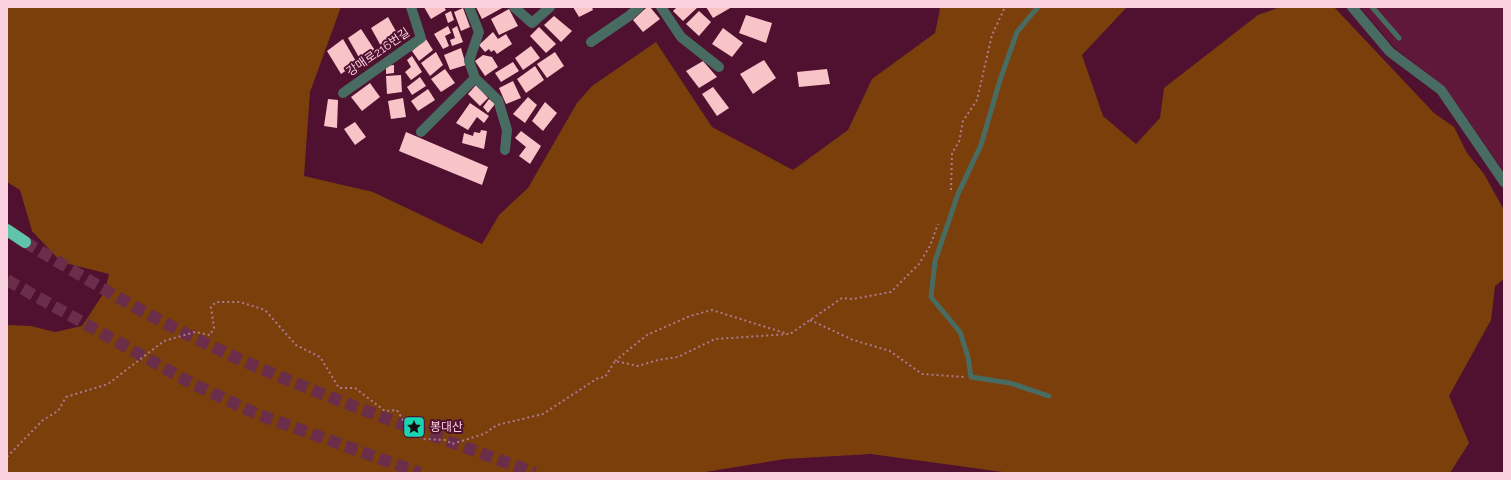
<svg xmlns="http://www.w3.org/2000/svg" width="1511" height="480" viewBox="0 0 1511 480" font-family="Raleway,'Noto Sans KR',sans-serif">
<style>
.built{fill:#5f173a}
.green{fill:#7a3f0b}
.building{fill:#f8c4c7}
.lines{fill:none;stroke-linecap:round;stroke-linejoin:round}
.motorway-tunnel{stroke:#6a2d4a;stroke-width:12;stroke-dasharray:12 6;stroke-linecap:butt}
.path{stroke:#ad7a90;stroke-width:2;stroke-dasharray:2 3;stroke-linecap:butt}
.service{stroke:#486c62;stroke-width:5}
.minor{stroke:#486c62;stroke-width:10}
.motorway{stroke:#61c3aa;stroke-width:12}
.labels{text-anchor:middle;stroke-width:4;stroke-linejoin:round;paint-order:stroke}
.street-label{font-size:12px;fill:#fad1df;stroke:#501030}
.poi-label{font-size:12px;fill:#fad1df;stroke:#501030;text-anchor:start}
</style>
<rect width="100%" height="100%" fill="#501030"/>
<polygon class="built" points="1360,7 1504,7 1504,172 1445,87 1396,49"/>
<polygon class="green" points="7,7 341,7 310,92 304,176 373,192 482,244 499,215 528,188 577,103 592,86 656,42 712,127 793,170 848,130 872,79 935,33 940,9 937,7 1127,7 1082,55 1103,116 1136,144 1160,118 1164,88 1258,15 1280,7 1334,7 1434,113 1454,127 1467,153 1484,174 1504,210 1504,279 1495,286 1491,320 1449,396 1469,443 1450,473 1010,473 871,454 785,459 699,473 7,473 7,325 31,326 55,332 82,326 105,291 109,274 61,262 32,231 20,190 7,182"/>
<g class="building">
<polygon points="424,7 444,7 446,10 431,19"/>
<polygon points="476,7 504,7 482,19"/>
<polygon points="573,7 592,7 593,10 579,17"/>
<polygon points="647,7 650,7 660,19 643,32 633,20"/>
<polygon points="677,7 698,7 683,21 673,11"/>
<polygon points="706,7 732,7 713,18"/>
<polygon points="463,8 470,27 461,31 454,12"/>
<polygon points="509,9 518,26 499,35 491,19"/>
<polygon points="451,11 454,20 448,23 445,14"/>
<polygon points="699,11 711,22 699,36 686,24"/>
<polygon points="746,15 772,23 766,43 739,33"/>
<polygon points="554,16 572,31 561,42 544,25"/>
<polygon points="388,17 398,35 381,46 371,28"/>
<polygon points="448,26 451,33 445,36 449,46 443,49 434,34"/>
<polygon points="457,26 463,42 452,46 450,40 455,38 452,29"/>
<polygon points="539,27 556,44 546,53 530,36"/>
<polygon points="723,28 743,43 732,57 712,44"/>
<polygon points="361,29 376,52 361,61 348,38"/>
<polygon points="493,32 498,39 506,34 512,44 497,54 494,50 491,52 489,49 485,52 479,45"/>
<polygon points="343,39 357,63 341,74 327,51"/>
<polygon points="426,39 433,50 419,61 412,51"/>
<polygon points="531,46 540,58 523,70 515,58"/>
<polygon points="461,48 466,65 450,70 444,55"/>
<polygon points="436,52 443,65 430,76 421,63"/>
<polygon points="555,52 564,66 547,78 537,64"/>
<polygon points="483,55 492,57 498,67 485,76 475,61"/>
<polygon points="412,56 422,72 411,80 405,72 411,67 407,60"/>
<polygon points="764,60 776,78 753,94 740,74"/>
<polygon points="703,61 717,77 699,88 686,71"/>
<polygon points="513,62 519,71 501,82 495,73"/>
<polygon points="394,65 394,73 386,74 386,66"/>
<polygon points="535,66 544,80 526,93 517,79"/>
<polygon points="445,69 455,83 441,92 431,79"/>
<polygon points="827,69 830,84 799,87 797,72"/>
<polygon points="401,75 402,92 387,94 386,76"/>
<polygon points="420,77 426,86 412,95 407,87"/>
<polygon points="513,81 521,98 506,104 499,88"/>
<polygon points="370,83 380,97 362,111 351,97"/>
<polygon points="476,85 488,98 480,106 468,94"/>
<polygon points="713,87 729,108 717,116 702,94"/>
<polygon points="428,89 435,100 418,111 411,101"/>
<polygon points="528,97 537,105 525,123 513,114"/>
<polygon points="403,98 406,117 391,119 388,101"/>
<polygon points="328,99 338,100 337,128 324,126"/>
<polygon points="489,99 495,104 488,113 483,107"/>
<polygon points="545,102 557,113 543,131 532,121"/>
<polygon points="470,103 489,116 484,123 477,117 468,130 456,123"/>
<polygon points="355,122 366,137 355,145 344,129"/>
<polygon points="481,130 487,131 484,149 462,143 464,133 473,136 474,132 480,133"/>
<polygon points="521,131 541,146 530,164 519,156 526,147 515,138"/>
<polygon points="406,132 488,167 482,185 399,151"/>
</g>
<g class="lines">
<g class="motorway-tunnel">
<path d="M25 242C85 278 145 315 209 345 314 395 425 432 535 473"/>
<polyline points="7,280 191,383 257,414 420,473"/>
</g>
<g class="path">
<polyline points="951,190 952,153 959,142 963,121 977,100 992,35 1005,7"/>
<polyline points="810,320 853,340 890,351 922,374 964,377"/>
<polyline points="615,361 647,335 690,316 712,310 788,334"/>
<polyline points="7,457 43,420 58,411 66,397 108,384 164,341 195,332 210,335 214,328 211,307 216,302 240,302 265,310 296,345 320,357 339,388 355,388 385,411 397,410 403,420 422,439 446,440 452,444 484,434 497,425 543,414 598,378 605,377 615,361 638,366 658,360 678,357 715,339 790,334 842,298 853,299 891,292 919,264 930,246 938,224"/>
</g>
<g class="service">
<polyline points="1038,7 1017,32 1000,80 981,145 958,194 935,261 931,297 960,332 968,357 971,377 1010,383 1049,396"/>
<polyline points="1372,7 1399,38"/>
</g>
<g class="minor">
<polyline points="514,7 532,23 550,7"/>
<polyline points="661,7 681,37 719,67"/>
<polyline points="1352,7 1390,52 1441,90 1504,182"/>
<polyline points="591,42 629,16 639,7"/>
<polyline points="475,78 498,100 507,130 505,150"/>
<polyline points="343,93 421,38 411,7"/>
<polyline points="421,132 475,78 469,61 479,32 469,7"/>
</g>
<polyline class="motorway" points="7,230 25,242"/>
</g>
<defs>
<g id="sight-square" transform="scale(1.15)"><rect x="-9" y="-9" width="18" height="18" rx="4" fill="#19d5b2" stroke="#501030"/><path d="M0-6L1.8-2.2L6-1.7L2.9 1.2L3.7 5.4L0 3.3L-3.7 5.4L-2.9 1.2L-6-1.7L-1.8-2.2Z" fill="#111"/></g>
</defs>
<g fill-rule="evenodd">
<use href="#sight-square" x="414" y="427"/>
</g>
<g class="labels">
<g class="street-label">
<text transform="translate(378 52) rotate(-35)" y="4">강매로216번길</text>
</g>
<g class="poi-label">
<text x="430" y="431">봉대산</text>
</g>
</g>
<rect width="1511" height="480" fill="none" stroke="#fad1df" stroke-width="16"/>
</svg>
